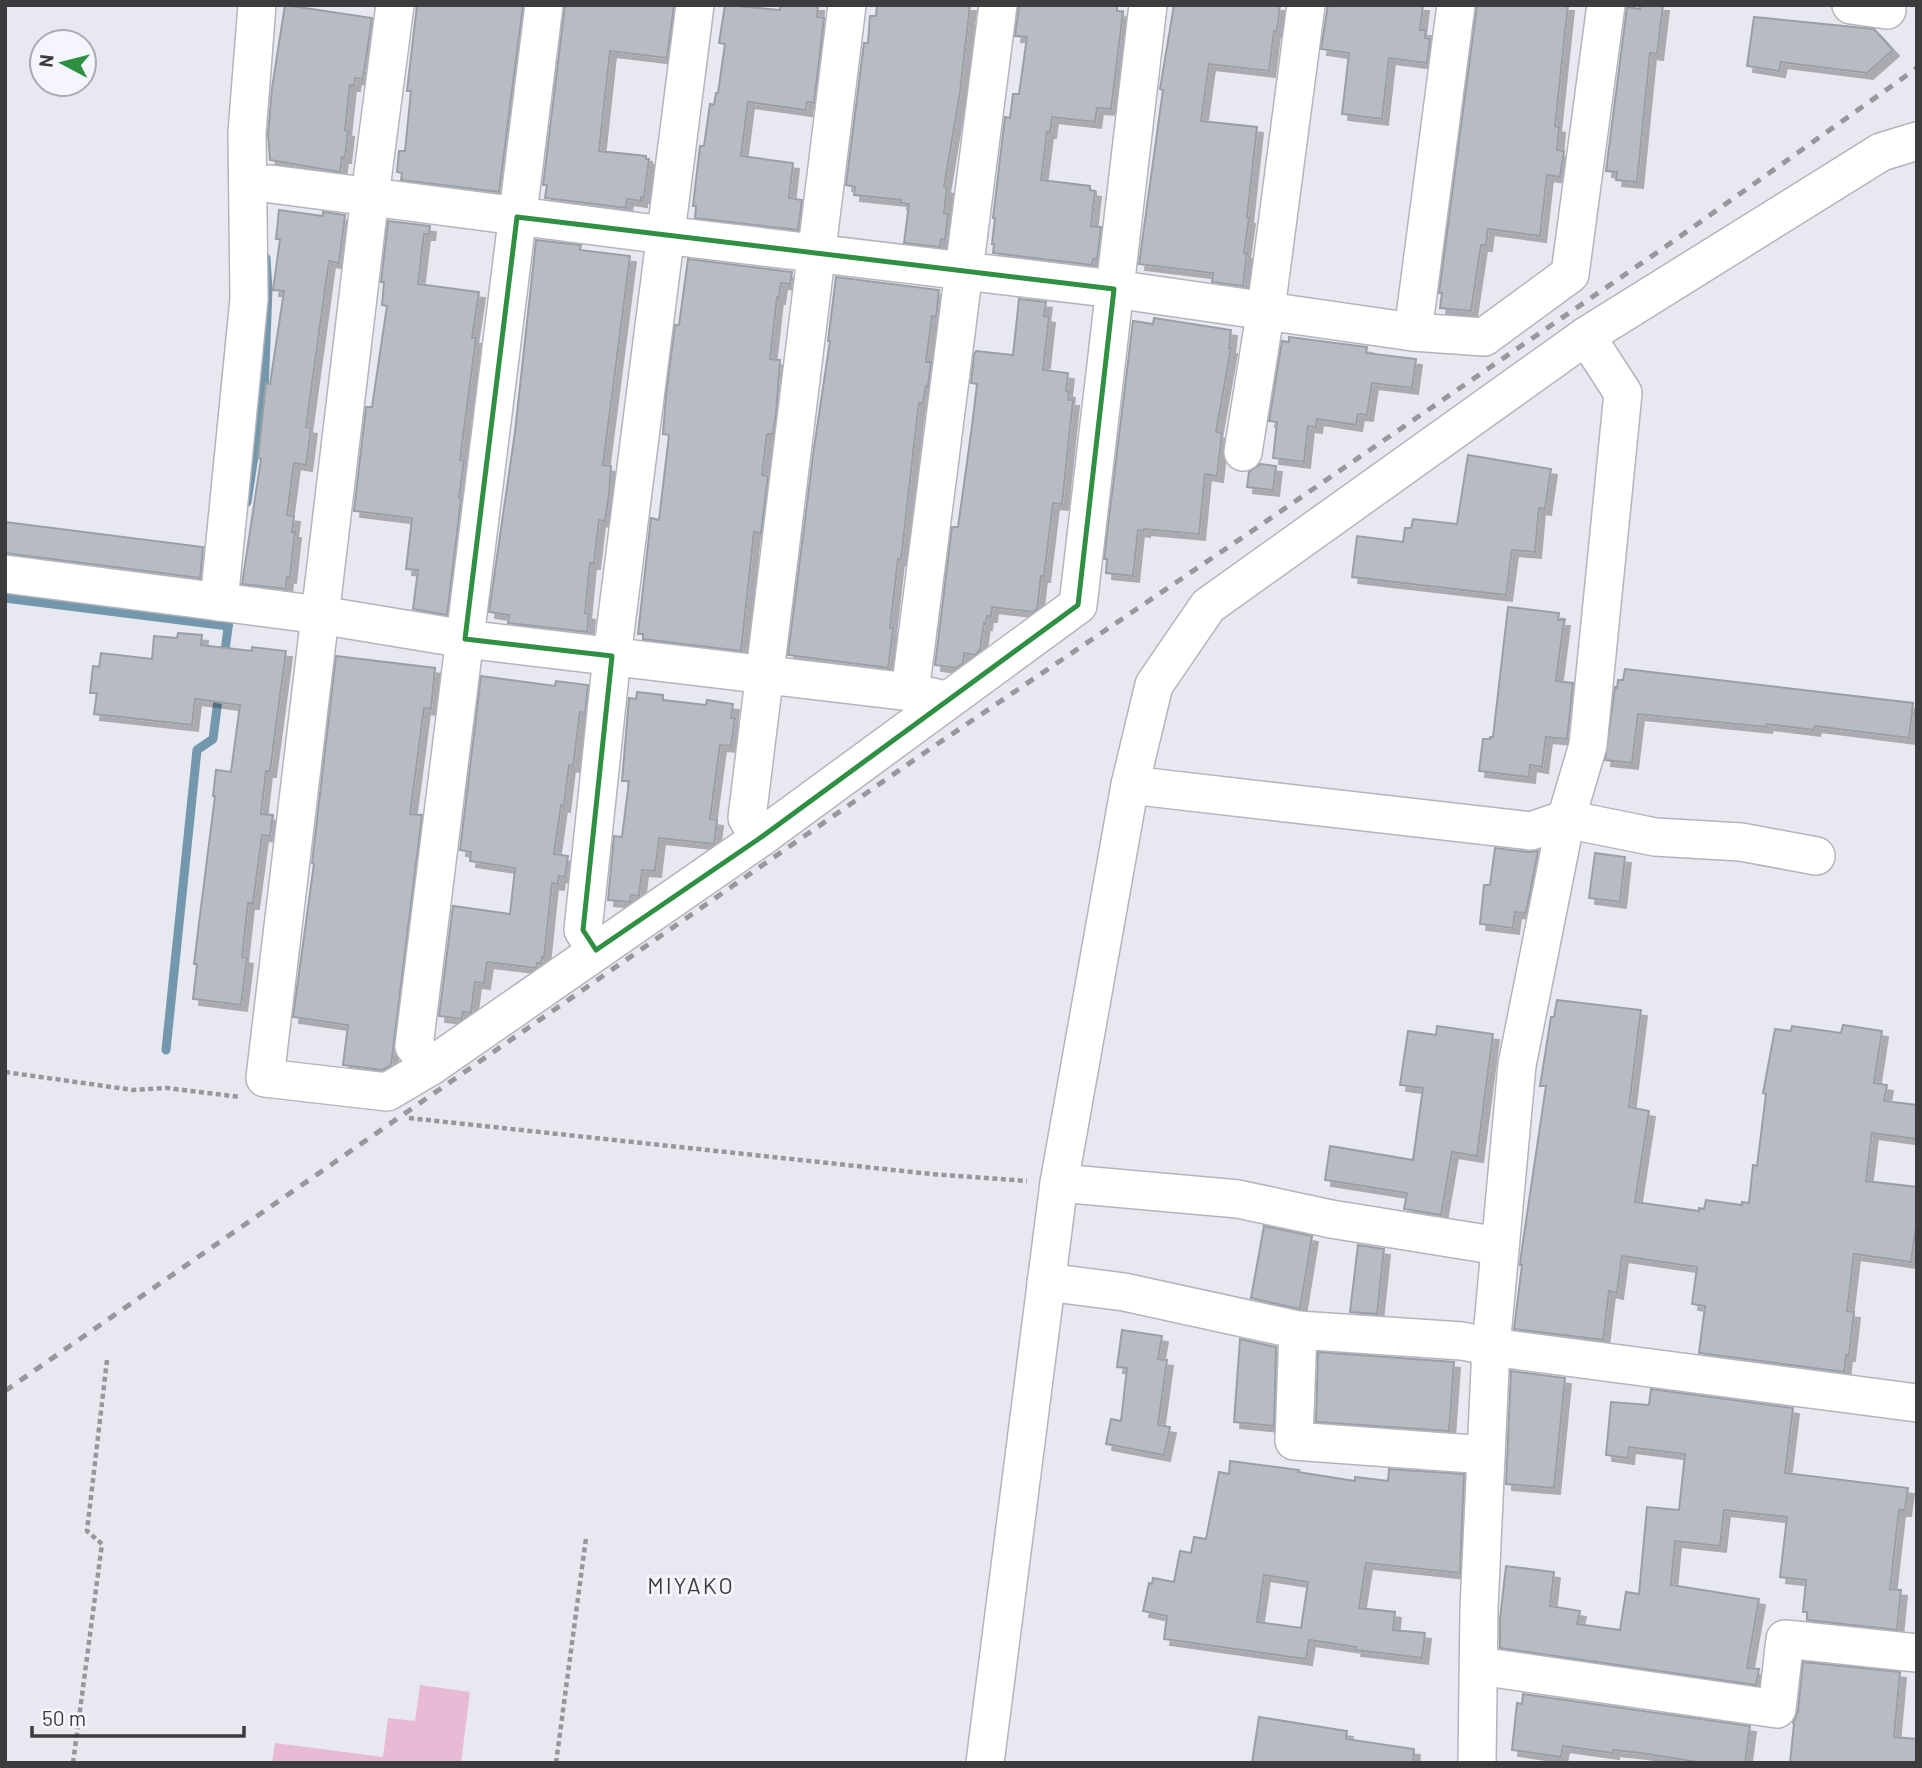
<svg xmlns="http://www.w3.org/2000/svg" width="1922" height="1768" viewBox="0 0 1922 1768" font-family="Barlow,sans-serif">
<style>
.green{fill:#e8bad5}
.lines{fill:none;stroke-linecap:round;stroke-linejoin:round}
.stream{stroke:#7398ad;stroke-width:9}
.building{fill:#b7bcc3;stroke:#9a9fa6;stroke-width:2;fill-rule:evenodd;filter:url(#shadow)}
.minor-casing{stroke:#b4b4bc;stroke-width:40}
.path{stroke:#96969b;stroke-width:4.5;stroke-dasharray:5 3.5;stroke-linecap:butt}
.minor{stroke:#fff;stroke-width:37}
.rail{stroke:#97979d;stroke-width:5;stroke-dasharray:9 9;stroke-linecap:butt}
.marked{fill:none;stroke:#2f9044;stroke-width:5;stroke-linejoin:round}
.labels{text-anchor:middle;stroke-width:6;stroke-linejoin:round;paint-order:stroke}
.neighbourhood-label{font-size:23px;letter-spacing:2px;fill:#3c3c3f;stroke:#f5f5fe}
</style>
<defs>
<filter id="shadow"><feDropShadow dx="6" dy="6" stdDeviation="0" flood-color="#0004"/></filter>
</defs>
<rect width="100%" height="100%" fill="#e8e8f0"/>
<polygon class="green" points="420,1685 470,1692 461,1763 272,1763 275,1743 383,1757 388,1718 415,1721"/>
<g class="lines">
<g class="stream">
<polyline points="247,502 264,391 268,289 266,258"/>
<polyline points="5,598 228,626"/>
<polyline points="224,658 230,613"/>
<polyline points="166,1050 197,750 213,739 219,692"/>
</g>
</g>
<g class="building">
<polygon points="285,5 372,18 363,79 355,78 354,85 350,85 345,130 348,131 345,157 342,157 340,172 270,160 268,134 272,88"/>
<polygon points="417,5 523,5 499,192 401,180 402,173 397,172 399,151 405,151 411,91 407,91"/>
<polygon points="565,5 674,5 667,58 610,51 599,151 646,156 646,159 649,159 644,197 641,197 641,201 627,199 626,208 545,198 547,185 543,185"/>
<polygon points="725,5 780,10 781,5 818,5 817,17 824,18 814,103 807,102 806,110 748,102 741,156 793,163 789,198 802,200 798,230 695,218 696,206 693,206 700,146 704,146 710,104 714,105 716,93 718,93 725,44 719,43"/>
<polygon points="877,5 970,5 960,92 944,187 947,188 944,213 948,214 945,240 941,239 940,247 904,243 909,204 901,203 901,200 854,195 855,187 846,185 864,43 868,43 870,16 876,16"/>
<polygon points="1019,5 1117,5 1117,11 1123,12 1111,109 1097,108 1095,122 1052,117 1050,132 1047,132 1041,180 1090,186 1090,190 1095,191 1091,226 1101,227 1097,259 1093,259 1092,265 993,253 994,244 992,244 995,218 993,218 1005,117 1010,118 1013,94 1019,94 1027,37 1015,36"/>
<polygon points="1174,5 1280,5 1277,31 1274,31 1269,71 1209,64 1201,121 1257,127 1247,217 1249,218 1244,253 1247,253 1243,286 1212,282 1213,273 1139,264 1163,90 1160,89"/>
<polygon points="1328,5 1423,5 1420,30 1426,30 1425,38 1430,39 1427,63 1389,58 1382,119 1342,114 1349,53 1321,49"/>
<polygon points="1477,5 1568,5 1555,126 1559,127 1557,150 1564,151 1560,177 1547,175 1540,236 1488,229 1486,245 1481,245 1471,311 1440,308 1442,293 1439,293"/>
<polygon points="1640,5 1663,5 1657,54 1650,53 1637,182 1616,180 1617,172 1606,171 1627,7 1640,9"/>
<polygon points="1754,17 1874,29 1893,50 1867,73 1781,62 1779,71 1747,66"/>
<polygon points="279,210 323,216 323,212 345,215 339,263 329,261 306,427 311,428 306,465 294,463 287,515 294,516 292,532 295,532 290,577 287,577 286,589 242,584 261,459 258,458 266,383 270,384 284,291 273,290 280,239 276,239"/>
<polygon points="388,221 430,226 429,234 424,234 418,284 479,292 472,338 476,338 460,460 464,461 459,498 461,499 447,615 413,609 418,570 406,569 412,518 354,511 366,407 372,407 387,306 382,305 384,282 381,282"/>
<polygon points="536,240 581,245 580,250 630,256 603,465 611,466 609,495 605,521 599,520 594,563 590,563 585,613 589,614 587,632 508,623 509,615 489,612 515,432"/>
<polygon points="688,259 792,272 790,284 781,283 779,298 777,297 770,359 780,360 776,413 773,434 767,434 762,475 768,476 761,533 754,532 741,651 643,639 643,634 638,634 651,518 659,520 669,435 663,434 666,395 675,325 679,325"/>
<polygon points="836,277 939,290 936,317 932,316 926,362 931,362 928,386 926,386 923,403 919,403 916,427 901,560 898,559 890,628 893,628 888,668 788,655 814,448 830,341 828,341"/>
<polygon points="1019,299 1046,302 1044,316 1049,317 1043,370 1068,373 1066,391 1069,392 1068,400 1073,400 1062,504 1053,503 1044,576 1041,576 1037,609 1033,612 992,607 991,616 987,616 986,624 984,623 980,650 975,655 964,653 963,663 956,668 935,665 952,527 958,527 972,426 977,384 971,383 974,354 976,351 1013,355"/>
<polygon points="1154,318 1231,330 1229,348 1231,348 1216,432 1222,433 1217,476 1205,474 1199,534 1144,529 1144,531 1138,530 1133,576 1106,573 1107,559 1104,559 1133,321 1153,324"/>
<polygon points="1289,337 1367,347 1366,353 1416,359 1412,388 1372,383 1367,415 1358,414 1356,425 1317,419 1316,427 1308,426 1304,462 1273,458 1277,422 1269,421 1282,341 1289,342"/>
<polygon points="1468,455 1551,469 1545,509 1539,508 1535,552 1512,550 1506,595 1352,577 1357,536 1403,542 1405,528 1411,528 1413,519 1457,524"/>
<polygon points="1260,464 1276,466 1273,490 1247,487 1249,472"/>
<polygon points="5,522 203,547 200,578 5,553"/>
<polygon points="1508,607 1559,613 1558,620 1564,620 1556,681 1573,683 1567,739 1546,737 1542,767 1530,765 1529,777 1479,771 1483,739 1490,739 1490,737 1493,737"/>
<polygon points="178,633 202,635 201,645 252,651 252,647 286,651 270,771 266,771 261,814 273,815 270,836 262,835 253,903 248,903 242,957 247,958 241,1005 193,999 197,964 194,964 198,931 215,796 213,796 216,770 231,772 240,705 195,699 192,725 94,714 97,693 90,693 93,666 99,667 101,653 152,659 154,636 177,638"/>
<polygon points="336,656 435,668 431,709 424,708 410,814 422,815 391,1065 382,1070 343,1065 348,1025 293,1017 314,864 312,863"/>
<polygon points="1625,669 1913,703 1909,738 1815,726 1814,730 1767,724 1766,727 1638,714 1632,763 1605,760 1615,687 1617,688 1618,680 1623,680"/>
<polygon points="481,676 555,686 556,681 588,685 585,713 580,712 573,766 569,765 564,806 561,805 554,854 568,856 565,877 559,876 558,884 552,883 544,958 542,957 541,963 537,963 536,968 487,962 484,983 475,982 471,1013 463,1012 462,1019 439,1016 453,906 510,914 515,868 470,861 471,852 460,850"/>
<polygon points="637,692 663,695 663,700 706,705 707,700 733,704 731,718 735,718 731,746 720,745 710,819 717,820 714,844 659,838 655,871 642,870 639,896 631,895 630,902 608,900 614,836 622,837 629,781 622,781 629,698 636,699"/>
<polygon points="1495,848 1529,852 1538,851 1526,913 1515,912 1513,928 1480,924 1484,885 1490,885"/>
<polygon points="1595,853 1625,857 1620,902 1589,898"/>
<polygon points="1557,1000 1641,1010 1629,1107 1649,1111 1635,1202 1699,1211 1699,1208 1704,1209 1706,1200 1742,1205 1742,1202 1749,1203 1753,1165 1757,1166 1766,1094 1763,1093 1775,1029 1791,1031 1792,1026 1841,1033 1843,1025 1882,1031 1874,1083 1887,1085 1884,1101 1917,1105 1917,1139 1872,1133 1866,1181 1917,1187 1917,1220 1911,1262 1854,1254 1847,1311 1854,1312 1849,1355 1846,1355 1844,1372 1699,1353 1705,1306 1692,1304 1697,1267 1622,1256 1617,1293 1609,1291 1603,1340 1514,1329 1522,1265 1520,1265 1521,1255 1546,1086 1540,1086 1551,1017 1554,1017"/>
<polygon points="1437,1026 1493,1034 1477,1156 1452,1152 1441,1215 1404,1209 1407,1193 1325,1180 1330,1146 1413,1160 1423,1088 1400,1085 1408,1031 1436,1035"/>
<polygon points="1264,1226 1312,1236 1300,1309 1251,1298"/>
<polygon points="1358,1245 1384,1249 1377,1314 1350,1312"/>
<polygon points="1122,1330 1162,1336 1158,1359 1167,1360 1158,1425 1170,1427 1164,1455 1106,1444 1111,1419 1121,1421 1127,1368 1117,1367"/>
<polygon points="1240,1339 1276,1347 1274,1426 1234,1422"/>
<polygon points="1318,1352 1454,1362 1449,1431 1316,1422"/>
<polygon points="1511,1371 1565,1378 1554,1488 1506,1484"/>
<polygon points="1651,1389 1793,1408 1785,1473 1908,1488 1905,1510 1899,1510 1890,1589 1901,1590 1897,1630 1807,1620 1807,1612 1803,1612 1806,1580 1780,1577 1787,1517 1724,1510 1720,1546 1675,1541 1671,1585 1759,1599 1747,1668 1759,1669 1756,1685 1500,1648 1500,1619 1506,1566 1554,1572 1550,1606 1580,1611 1577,1624 1620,1630 1626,1592 1639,1594 1647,1507 1679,1510 1685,1454 1629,1447 1628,1458 1606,1455 1611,1402 1649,1405"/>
<path d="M1230 1461 1299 1470 1298 1472 1355 1481V1477L1388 1481 1389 1469 1464 1474 1460 1573 1366 1563 1359 1608 1395 1612 1393 1630 1425 1633 1422 1658 1355 1650 1356 1647 1309 1640 1306 1659 1164 1639 1167 1616 1143 1611 1149 1583 1152 1584 1153 1578 1174 1582 1180 1551 1191 1553 1194 1537 1206 1539 1219 1472 1229 1474ZM1264 1575 1308 1582 1301 1628 1257 1622Z"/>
<polygon points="1803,1662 1900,1672 1894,1737 1917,1739 1917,1763 1790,1763 1794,1724 1793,1723 1798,1711"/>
<polygon points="1523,1694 1750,1726 1745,1763 1704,1763 1641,1753 1613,1750 1613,1753 1563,1746 1561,1757 1512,1750 1517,1703 1522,1704"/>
<polygon points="1259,1717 1347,1731 1346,1739 1414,1749 1413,1763 1252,1763"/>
</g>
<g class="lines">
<g class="minor-casing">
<g id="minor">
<polyline points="395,5 370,196 265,1078 387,1092 431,1066 760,838 1078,605 1148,5"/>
<polyline points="1851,5 1887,10"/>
<polyline points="271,184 664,235 1114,289 1413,332 1484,337 1570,274 1606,5"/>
<polyline points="1413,332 1456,5"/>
<polyline points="1243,452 1266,309 1306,5"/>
<polyline points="5,574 320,615 465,639 910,692 946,700"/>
<polyline points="219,602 249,299 247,133 257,5"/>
<polyline points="910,692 998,5"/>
<polyline points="1130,785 1531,831 1566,819 1655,837 1741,842 1816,856"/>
<polyline points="760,838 747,818 847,5"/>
<polyline points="596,950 583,930 612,656 695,5"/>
<polyline points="431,1066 414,1046 544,5"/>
<polyline points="1059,1183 1238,1199 1331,1219 1499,1246"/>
<polyline points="1046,1282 1124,1292 1298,1330"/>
<polyline points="1486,1455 1294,1441 1298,1330 1462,1341 1491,1347 1917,1403"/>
<polyline points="1479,1666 1777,1709 1785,1639 1917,1653"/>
<polyline points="985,1763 1059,1183 1130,785 1154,685 1208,606 1586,336 1881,152 1917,141"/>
<polyline points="1477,1763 1479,1609 1491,1347 1517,1065 1566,819 1588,745 1623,393 1586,336"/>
</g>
</g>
<g class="path">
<polyline points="5,1072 133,1090 167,1088 240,1097"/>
<polyline points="409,1118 931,1174 1027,1181"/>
<polyline points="73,1763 102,1544 87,1531 107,1360"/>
<polyline points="556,1763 586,1538"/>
</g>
<use href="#minor" class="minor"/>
<polyline class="rail" points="5,1391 927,751 1252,531 1665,247 1917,68"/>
</g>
<path class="marked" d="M517 217 1114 289 1078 605 760 838 596 950 583 930 612 656 465 639Z"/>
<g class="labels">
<g class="neighbourhood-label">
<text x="691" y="1594">MIYAKO</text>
</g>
</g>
<rect width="1922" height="1768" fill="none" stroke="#3c3c3f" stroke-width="14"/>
<g transform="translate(63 63) rotate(277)"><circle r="33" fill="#f5f5fe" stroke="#ababb2" stroke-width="2"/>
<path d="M0-5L12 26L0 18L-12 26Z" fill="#2f9044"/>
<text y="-10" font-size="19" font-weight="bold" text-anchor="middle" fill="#3c3c3f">N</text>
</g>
<path d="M32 1726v10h212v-10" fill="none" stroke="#3c3c3f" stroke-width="3.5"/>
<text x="42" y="1726" font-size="21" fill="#3c3c3f" stroke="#f5f5fe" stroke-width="5" paint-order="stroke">50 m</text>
</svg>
